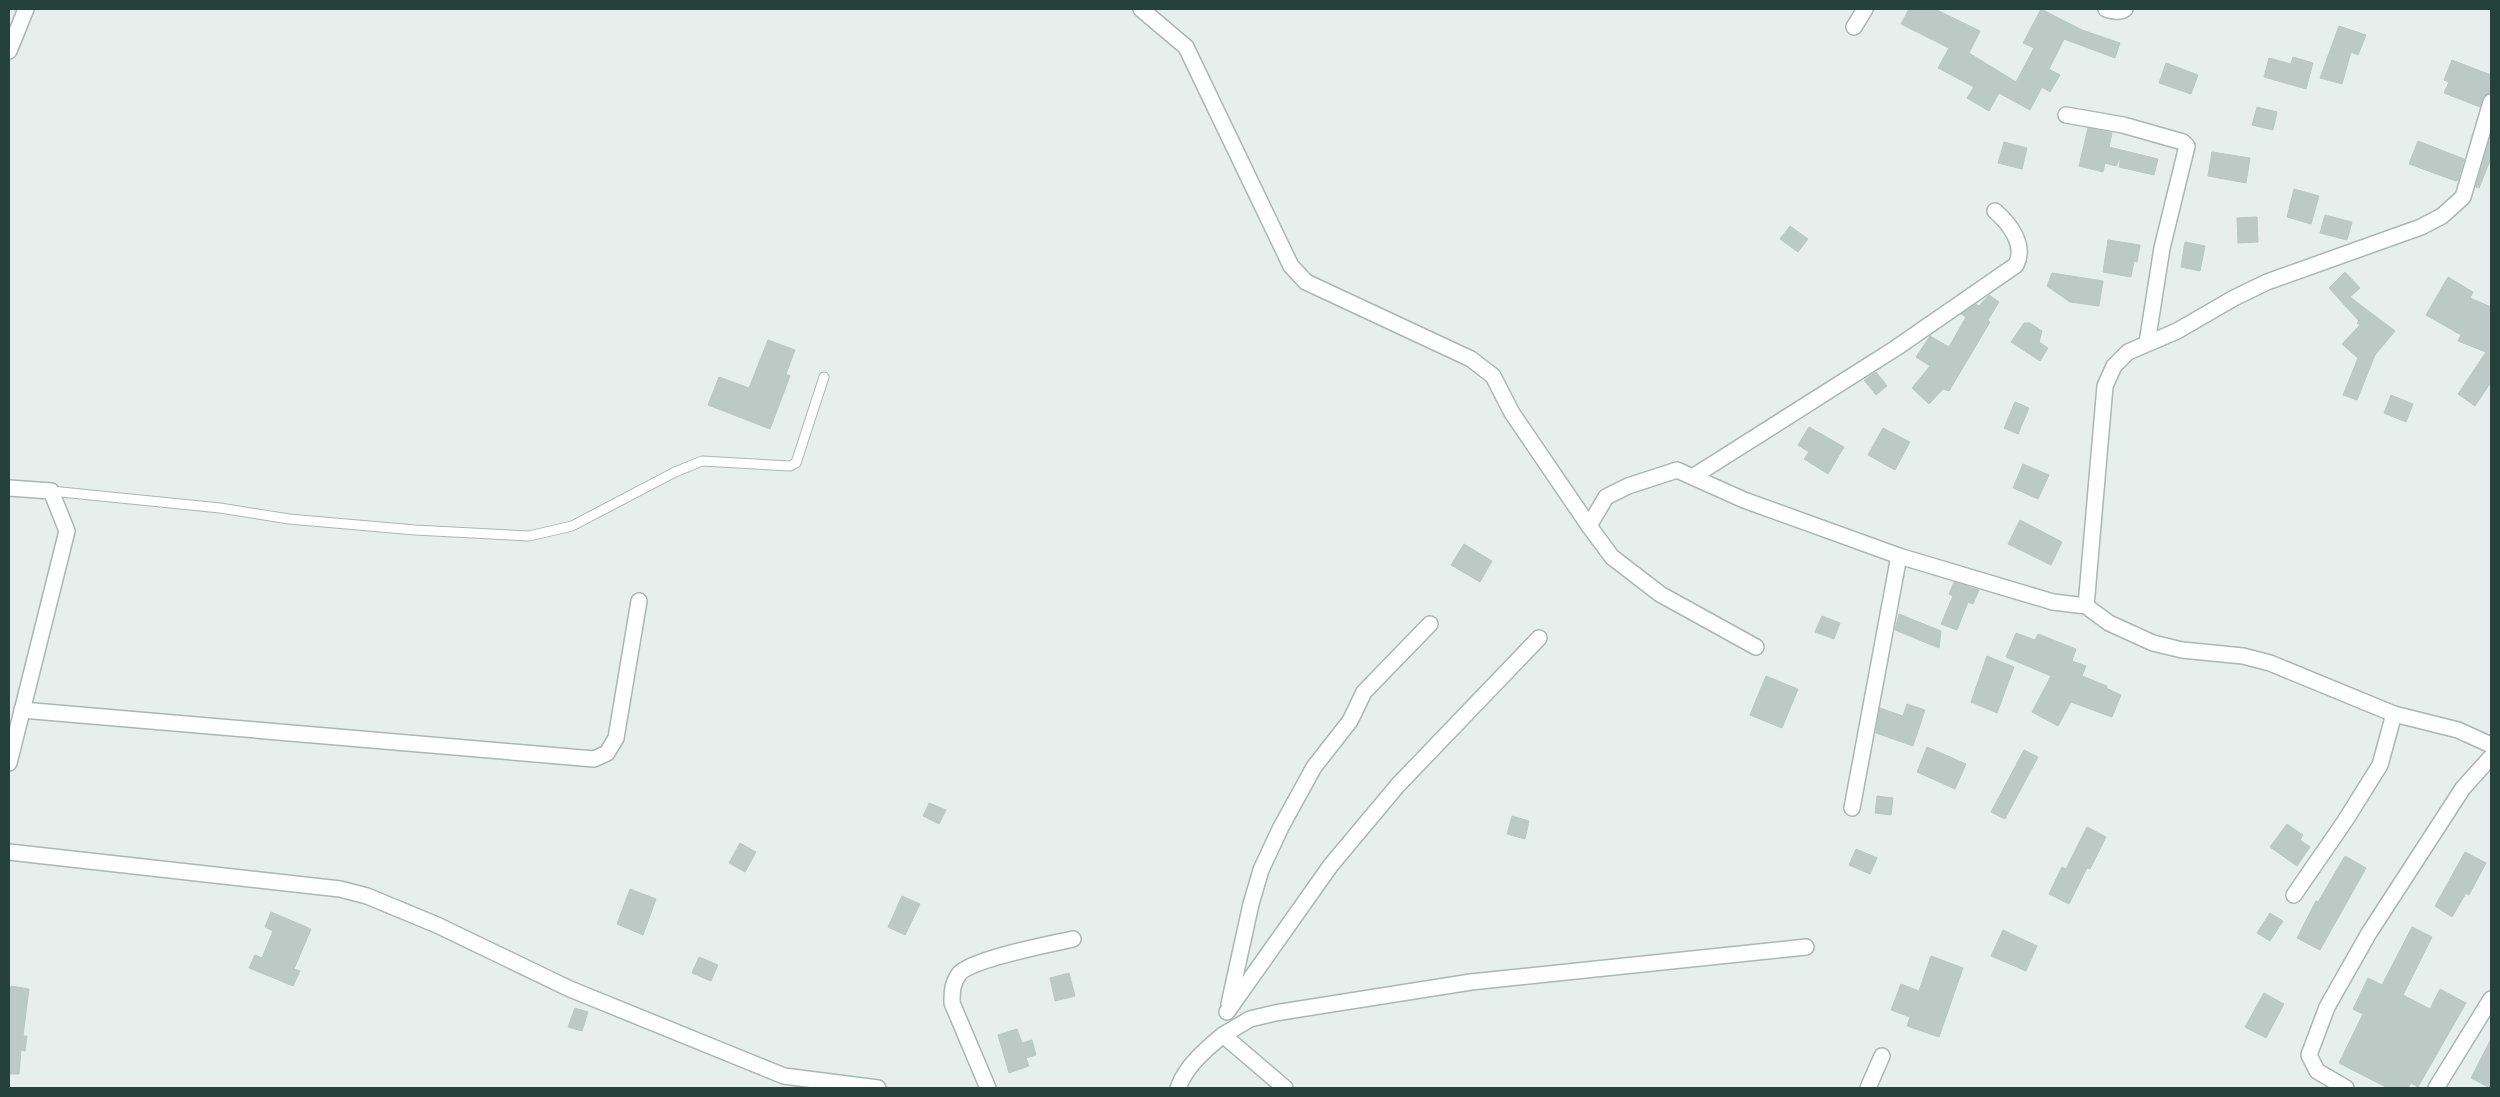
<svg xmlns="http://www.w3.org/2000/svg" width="2500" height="1097" viewBox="0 0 2500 1097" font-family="'Open Sans',sans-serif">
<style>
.building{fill:#bbcac4;stroke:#b8c9c2}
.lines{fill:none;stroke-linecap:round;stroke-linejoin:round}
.lane-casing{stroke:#a8b8b2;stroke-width:11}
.street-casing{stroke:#a8b8b2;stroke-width:18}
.lane{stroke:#fff;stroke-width:9}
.street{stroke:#fff;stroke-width:15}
</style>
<rect width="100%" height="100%" fill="#e6efeb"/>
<g class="building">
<polygon points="1909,9 1935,9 1980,31 1969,53 2016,82 2034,48 2023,43 2041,9 2082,30 2120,43 2115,58 2064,39 2049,69 2060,75 2050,92 2042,87 2030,110 1999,93 1989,111 1967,98 1974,87 1938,68 1949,48 1901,24"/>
<polygon points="2339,26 2366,35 2358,55 2351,52 2342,84 2320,78"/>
<polygon points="2293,57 2313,63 2306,89 2264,77 2269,58 2291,64"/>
<polygon points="2452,60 2491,75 2491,93 2484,96 2480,107 2444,93 2449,82 2444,80"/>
<polygon points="2166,63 2198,75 2191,94 2159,83"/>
<polygon points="2257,107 2277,112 2273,130 2252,125"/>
<polygon points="2088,128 2112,133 2109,147 2158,159 2154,175 2119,167 2121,157 2116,166 2105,163 2103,172 2079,166"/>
<polygon points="2491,134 2491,158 2479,188 2476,187"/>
<polygon points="2418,141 2464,159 2458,180 2456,181 2409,164"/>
<polygon points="2004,142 2027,148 2022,169 1998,163"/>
<polygon points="2212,152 2250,158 2246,183 2208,176"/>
<polygon points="2294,189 2319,196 2311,224 2287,217"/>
<polygon points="2325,215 2352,222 2347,240 2320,233"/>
<polygon points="2257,217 2258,242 2238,243 2237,218"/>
<polygon points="1790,226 1808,239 1798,252 1780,239"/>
<polygon points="2108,240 2140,245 2137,262 2134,261 2131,277 2103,272"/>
<polygon points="2185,242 2205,246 2200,271 2181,267"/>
<polygon points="2345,272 2360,288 2350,297 2395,331 2375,355 2357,400 2343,395 2358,358 2342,344 2360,325 2357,323 2359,321 2329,288"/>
<polygon points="2052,273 2103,281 2099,306 2070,302 2047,286"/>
<polygon points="2448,277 2473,292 2470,298 2491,307 2491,382 2475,406 2458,394 2486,352 2458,341 2461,335 2426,315"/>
<polygon points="1989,295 1999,302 1988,320 1990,322 1949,391 1943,389 1929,404 1912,388 1930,366 1916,357 1930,336 1949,347 1966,317 1961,314 1976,304 1979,306"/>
<polygon points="2024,323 2030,323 2042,331 2039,342 2048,348 2040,361 2011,342"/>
<polygon points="768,340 795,350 786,374 790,376 770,429 708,405 719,377 749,388"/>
<polygon points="1876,372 1887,386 1876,395 1864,380"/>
<polygon points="2391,395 2413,404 2406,422 2384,413"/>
<polygon points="2015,402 2029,408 2018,434 2004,428"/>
<polygon points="1809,427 1844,447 1828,474 1804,459 1809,452 1798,445"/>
<polygon points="1883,428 1910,442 1895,470 1868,455"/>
<polygon points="2023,464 2049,475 2038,499 2013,488"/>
<polygon points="2020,520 2062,542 2051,565 2008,544"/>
<polygon points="1464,544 1492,561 1480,582 1451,565"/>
<polygon points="1954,582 1979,590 1973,604 1968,602 1957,630 1941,624 1953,596 1949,594"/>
<polygon points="1899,614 1941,631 1939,648 1895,630"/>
<polygon points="1822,616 1840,623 1834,639 1815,632"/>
<polygon points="2016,633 2035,640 2038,634 2076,649 2072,661 2086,666 2082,676 2107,686 2106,688 2121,695 2112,717 2071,702 2058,726 2032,712 2051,676 2006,657"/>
<polygon points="1987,656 2014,667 1997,713 1971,702"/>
<polygon points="1766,676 1798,689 1782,728 1750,715"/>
<polygon points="1907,704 1925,710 1913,746 1876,733 1880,708 1903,716"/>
<polygon points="1927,747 1966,764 1955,789 1917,772"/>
<polygon points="2024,750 2038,757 2005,819 1991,812"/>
<polygon points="1877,796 1893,798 1891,815 1875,813"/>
<polygon points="929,803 946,810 939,824 923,816"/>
<polygon points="1512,816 1529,821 1525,839 1507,834"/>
<polygon points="2287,824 2303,835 2300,840 2310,847 2297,866 2270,847"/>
<polygon points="2087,827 2106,837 2090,869 2087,868 2069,904 2049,894 2062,867 2066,869"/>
<polygon points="740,843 756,852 745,872 729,863"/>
<polygon points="1856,849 1877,858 1870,874 1849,865"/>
<polygon points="2465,852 2486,863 2469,895 2466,893 2452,917 2435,906"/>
<polygon points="2345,856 2366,868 2320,950 2297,938 2316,901 2318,902"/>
<polygon points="630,889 656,899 643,935 617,924"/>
<polygon points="902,896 920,904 905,935 888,927"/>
<polygon points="271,912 311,929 294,969 300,971 293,986 249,968 255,955 262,958 273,931 265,927"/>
<polygon points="2270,913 2283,921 2270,941 2257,933"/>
<polygon points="2412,927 2432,937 2403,995 2430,1009 2440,989 2466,1003 2418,1087 2411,1083 2408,1088 2388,1088 2339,1063 2363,1014 2353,1009 2368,978 2382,985"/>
<polygon points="2003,930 2037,946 2026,971 1991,956"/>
<polygon points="1931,956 1963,968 1939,1037 1907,1026 1910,1017 1891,1010 1901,984 1919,991"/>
<polygon points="699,957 718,965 711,981 692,973"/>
<polygon points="1069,973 1075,996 1055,1001 1050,978"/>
<polygon points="11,986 29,989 23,1036 27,1036 25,1051 21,1050 19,1074 9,1074 9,993"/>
<polygon points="2264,993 2284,1004 2266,1038 2245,1027"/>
<polygon points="575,1008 588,1012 582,1031 568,1027"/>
<polygon points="1017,1029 1022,1043 1032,1040 1036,1055 1026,1058 1029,1066 1009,1073 998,1035"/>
<polygon points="2491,1039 2491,1088 2490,1088 2471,1078"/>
</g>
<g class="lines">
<g class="lane-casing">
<polyline id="lane" points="51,491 220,508 289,519 415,530 529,536 572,526 675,472 702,461 790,466 796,463 824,377"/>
</g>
<g class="street-casing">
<g id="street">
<polyline points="1141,9 1186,47 1291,266 1306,282 1471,359 1493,376 1512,413 1589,526 1606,497 1628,486 1677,470 1744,500 1899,556 2053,602 2086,606 2109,623 2153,643 2182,650 2243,656 2270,663 2394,714 2458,730 2491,745"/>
<path d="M2106 9C2113 11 2119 13 2125 9"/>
<polyline points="1854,27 1865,9"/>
<polyline points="9,51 26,9"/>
<polyline points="2066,115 2123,125 2183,142 2187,146 2162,248 2147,343"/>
<path d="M1694 476 1896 348 2016 265C2026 245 2010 224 1995 211"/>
<polyline points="9,488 51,491 67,531 9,763"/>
<polyline points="1589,526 1612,557 1660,594 1756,647"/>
<polyline points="2086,606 2105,386 2114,366 2128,352 2177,331 2234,298 2267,282 2421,227 2442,216 2463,197 2491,102"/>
<polyline points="22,710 594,759 607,753 616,738 639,601"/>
<polyline points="1852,808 1899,556"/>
<polyline points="9,852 340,889 367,896 437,925 570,989 784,1076 878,1088"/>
<polyline points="2294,895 2345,821 2380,765 2394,714"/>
<polyline points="1229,1004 1251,904 1261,870 1281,827 1314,767 1350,721 1364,692 1430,624"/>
<polyline points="1227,1012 1331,865 1398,785 1539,638"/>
<polyline points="1223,1035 1250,1019 1275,1013 1471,982 1806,947"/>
<path d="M988 1088 952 1003C952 992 952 984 959 974 971 959 1051 944 1073 939"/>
<path d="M1178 1088C1186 1066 1205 1050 1223 1035L1285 1088"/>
<polyline points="1868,1088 1882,1056"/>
<polyline points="2346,1088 2317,1071 2309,1055 2327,1007 2369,933 2463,788 2491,757"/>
<polyline points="2436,1088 2491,999"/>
</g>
</g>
<use href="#lane" class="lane"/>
<use href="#street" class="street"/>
</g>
<rect width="2500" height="1097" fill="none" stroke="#24423a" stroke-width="20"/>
</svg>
